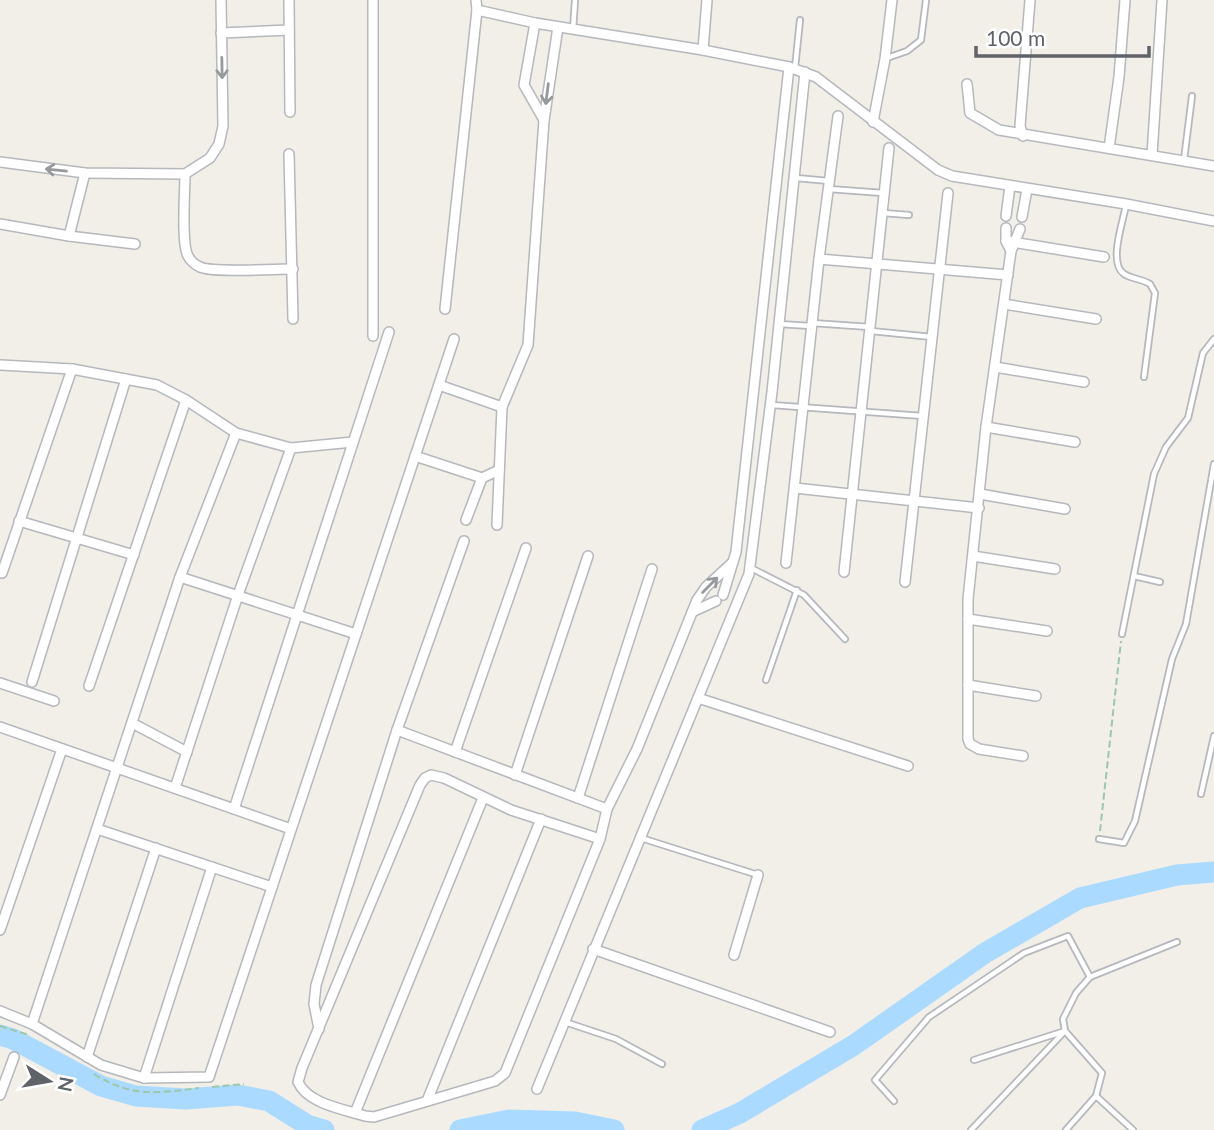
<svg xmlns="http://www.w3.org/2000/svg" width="1214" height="1130" viewBox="0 0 1214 1130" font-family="Lato,sans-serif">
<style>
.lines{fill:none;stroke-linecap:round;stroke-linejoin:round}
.river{stroke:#aadaff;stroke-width:21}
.service-casing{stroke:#b5b8bc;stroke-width:8}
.minor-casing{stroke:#b5b8bc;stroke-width:12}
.path{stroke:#9cc7a9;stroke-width:2;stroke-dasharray:7 3.5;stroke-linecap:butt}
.service{stroke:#fff;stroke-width:4.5}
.minor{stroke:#fff;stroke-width:9}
.oneway{stroke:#979a9d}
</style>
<rect width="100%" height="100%" fill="#f1efe8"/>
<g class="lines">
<g class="river">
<polyline points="0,1035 13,1039 101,1086 136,1096 186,1099 238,1095 269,1101 307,1125 324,1130"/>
<polyline points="460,1130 509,1120 575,1122 614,1130"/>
<polyline points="702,1130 740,1113 854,1045 985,953 1080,898 1177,875 1214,872"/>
</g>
<g class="service-casing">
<g id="service">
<polyline points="573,30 575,0"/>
<polyline points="887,58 907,51 921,40 926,0"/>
<polyline points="795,68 800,20"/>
<polyline points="1184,160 1192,96"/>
<polyline points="796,178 829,181"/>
<polyline points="829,189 883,193"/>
<path d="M1126 205C1123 222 1108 263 1124 274 1132 279 1142 279 1150 284L1155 293 1144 377"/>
<polyline points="883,213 909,215"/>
<polyline points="812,323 870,327"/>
<polyline points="779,324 811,326"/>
<polyline points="871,331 932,337"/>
<polyline points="772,405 923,416"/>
<polyline points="751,568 804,595 845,639"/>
<polyline points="1134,576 1160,582"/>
<polyline points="1122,634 1154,474 1166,447 1188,418 1203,353 1214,339"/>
<polyline points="766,680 797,590"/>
<polyline points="1201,794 1214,736"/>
<polyline points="641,838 758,875"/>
<polyline points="1099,839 1124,843 1135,821 1172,659 1186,624 1214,464"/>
<polyline points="565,1022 616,1039 662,1064"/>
<polyline points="974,1060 1065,1031 1063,1019 1076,993 1090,977 1177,942"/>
<polyline points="894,1101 875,1080 929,1017 1024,953 1068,936 1090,977"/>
<polyline points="971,1130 1065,1031 1102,1073 1096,1096"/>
<polyline points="1066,1130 1096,1096 1133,1130"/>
</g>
</g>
<g class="minor-casing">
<g id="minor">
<polyline points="289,0 290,112"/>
<polyline points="477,10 535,23 703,50 789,67 816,77 938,170 952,176 1126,204 1214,221"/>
<polyline points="535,23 524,85 544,120 558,27"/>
<polyline points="221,33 289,30"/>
<polyline points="703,50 707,0"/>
<polyline points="967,84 970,113 999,130 1214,166"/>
<polyline points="873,122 885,59 892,0"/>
<polyline points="1023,136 1020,126 1030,0"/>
<polyline points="1109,148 1119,77 1125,0"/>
<polyline points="289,154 293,319"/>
<polyline points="1152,155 1162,0"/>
<polyline points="0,162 85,173 185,174 210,158 219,144 223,126 221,0"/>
<path d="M185 174C185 191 181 244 188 256 190 260 195 265 200 267 213 273 274 269 293 269"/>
<polyline points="1006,216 1010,186"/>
<polyline points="1022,217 1027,189"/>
<polyline points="0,224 69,236 135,244"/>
<polyline points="1006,228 1006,241 1011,251 1020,229"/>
<polyline points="69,236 85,173"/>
<polyline points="1006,241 1104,257"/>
<polyline points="1011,251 986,427 968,599 968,739 970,744 979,749 1023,756"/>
<polyline points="819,259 1008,275"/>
<polyline points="1004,304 1096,319"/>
<polyline points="445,309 477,10 476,0"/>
<polyline points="373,336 373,0"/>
<polyline points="1,365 72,369 157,385 186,400 236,433 291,448 353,442"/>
<polyline points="995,367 1084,382"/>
<polyline points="439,385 502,407"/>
<polyline points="986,427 1075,442"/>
<polyline points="415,456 482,478"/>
<polyline points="795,488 979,508"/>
<polyline points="980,494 1065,509"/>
<polyline points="466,520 482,478 499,470"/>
<polyline points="19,521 134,555"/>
<polyline points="497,525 502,407 528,345 544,120"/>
<polyline points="973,556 1055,569"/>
<polyline points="786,563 819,259 838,116"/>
<polyline points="844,572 889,148"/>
<polyline points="2,573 72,369"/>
<polyline points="180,577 236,433"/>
<polyline points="905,582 948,193"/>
<polyline points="723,595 736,552 789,67"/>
<polyline points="692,612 716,601"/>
<polyline points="968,619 1047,631"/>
<polyline points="32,682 126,379"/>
<polyline points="0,683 54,701"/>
<polyline points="968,685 1036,696"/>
<polyline points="89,686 186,400"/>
<polyline points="698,698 908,766"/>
<polyline points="132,723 187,752"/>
<polyline points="0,727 291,829"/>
<polyline points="397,730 607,809"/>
<polyline points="455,752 526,548"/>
<polyline points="515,775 588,556"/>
<polyline points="175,788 238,595 291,448"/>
<polyline points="578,798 652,569"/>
<polyline points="234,809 389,332"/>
<polyline points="97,829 272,887"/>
<path d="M600 839 511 810 444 778 431 775 425 778 420 785 302 1068 298 1082C308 1104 343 1109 365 1116L374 1117 485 1084 495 1081 505 1073 600 839 607 809 637 749 697 600 706 587 733 562"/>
<polyline points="0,930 62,749"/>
<polyline points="593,949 830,1032"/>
<polyline points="734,955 758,875"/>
<polyline points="0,1011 32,1024 101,1065 144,1078 209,1077 454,339"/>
<polyline points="32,1024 180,577 356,634"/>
<polyline points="319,1029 314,1004 316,985 397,730 464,541"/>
<polyline points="87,1057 156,848"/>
<polyline points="144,1078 212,867"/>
<polyline points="537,1089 749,574 772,392 805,72"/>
<polyline points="0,1095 14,1057"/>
<polyline points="427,1101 541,819"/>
<polyline points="355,1113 483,798"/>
</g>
</g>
<g class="path">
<polyline points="1100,831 1121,641"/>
<polyline points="0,1026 29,1035"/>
<path d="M94 1074C132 1098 157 1093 199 1088"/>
<polyline points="212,1087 244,1084"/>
</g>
<use href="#service" class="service"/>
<use href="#minor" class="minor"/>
</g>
<defs><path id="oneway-shaft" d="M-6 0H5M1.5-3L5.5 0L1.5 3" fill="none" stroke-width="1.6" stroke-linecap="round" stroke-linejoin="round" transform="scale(1.75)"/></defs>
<g class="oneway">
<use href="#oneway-shaft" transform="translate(222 68) rotate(89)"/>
<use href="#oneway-shaft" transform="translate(547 94) rotate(97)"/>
<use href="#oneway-shaft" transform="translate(56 170) rotate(-174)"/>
<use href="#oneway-shaft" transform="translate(710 585) rotate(-45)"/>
</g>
<g transform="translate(49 1081) rotate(101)" stroke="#ffffff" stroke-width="5" paint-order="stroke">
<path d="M0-5L12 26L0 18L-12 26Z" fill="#5f6368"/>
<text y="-10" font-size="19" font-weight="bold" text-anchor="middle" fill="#5f6368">N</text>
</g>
<path d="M976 46v10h173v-10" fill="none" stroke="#5f6368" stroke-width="3.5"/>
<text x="986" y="46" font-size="21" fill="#5f6368" stroke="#ffffff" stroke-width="5" paint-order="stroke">100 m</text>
</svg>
